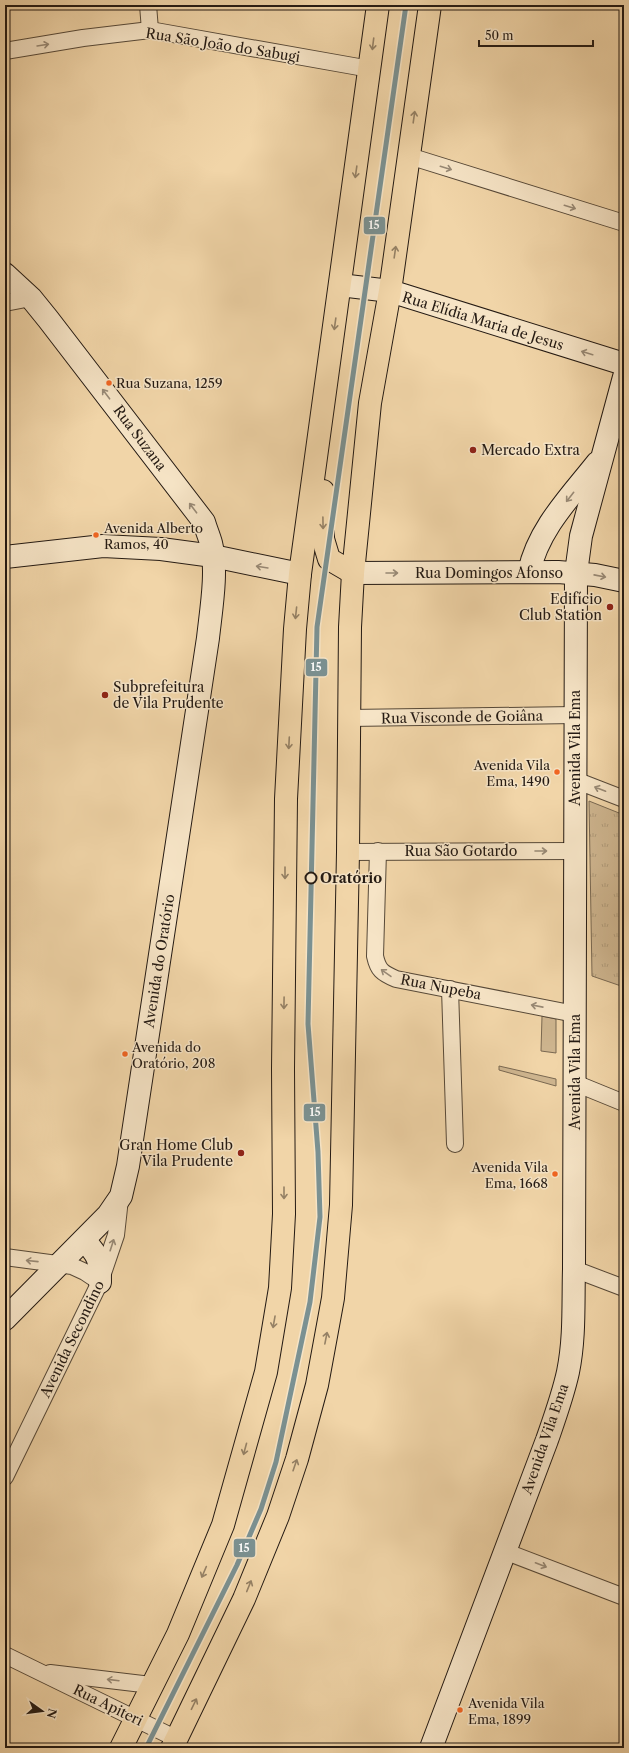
<svg xmlns="http://www.w3.org/2000/svg" width="629" height="1753" viewBox="0 0 629 1753" font-family="'Libre Caslon Text',serif">
<style>
.green{fill:#ceb58f;stroke:#796851}
.park{fill:url(#park-tufts);stroke:#796851}
.lines{fill:none;stroke-linecap:round;stroke-linejoin:round}
.street-casing{stroke:#574938;stroke-width:18}
.secondary-casing{stroke:#241a13;stroke-width:24}
.primary-casing{stroke:#241a13;stroke-width:24}
.street{stroke:#f6e4c6;stroke-width:16}
.secondary{stroke:#f6e4c6;stroke-width:22}
.primary{stroke:#f1d5a8;stroke-width:22}
.metro-1-casing{stroke:#f6e4c6;stroke-width:8}
.metro-1{stroke:#7b9192;stroke-width:5}
.oneway{stroke:#958165}
.oneway2{stroke:#988975}
.bus-dot{fill:#f26522;stroke:#f6e4c6;stroke-width:1.5}
.poi-dot{fill:#8f2418;stroke:#f6e4c6;stroke-width:1.5}
.stop-dot{fill:#f6e4c6;stroke:#241a13;stroke-width:2}
.labels{text-anchor:middle;stroke-width:3;stroke-linejoin:round;paint-order:stroke}
.bus-label{font-size:13px;fill:#241a13;stroke:#f6e4c6;text-anchor:start}
.street-label{font-size:14px;fill:#241a13;stroke:#f6e4c6}
.poi-label{font-size:14px;fill:#241a13;stroke:#f6e4c6;text-anchor:start}
.stop-label{font-size:14px;font-weight:bold;fill:#241a13;stroke:#f6e4c6;text-anchor:start}
.line-badge{stroke:#f6e4c6;stroke-width:1.5}
.badge-label{font-size:11px;text-anchor:middle;font-weight:bold;fill:#fff}
</style>
<defs>
<pattern id="park-tufts" width="24" height="20" patternUnits="userSpaceOnUse"><rect width="24" height="20" fill="#ceb58f"/><path d="M3 7l-1-3M5 7V3M7 7l1-3M15 17l-1-3M17 17v-4M19 17l1-3" fill="none" stroke="#b19b7a"/></pattern>
</defs>
<rect width="100%" height="100%" fill="#f1d5a8"/>
<filter id="stains"><feTurbulence type="fractalNoise" baseFrequency=".005" numOctaves="4"/><feColorMatrix values="0 0 0 0 .2 0 0 0 0 .09 0 0 0 0 .02 0 0 0 .5 -.17"/></filter>
<radialGradient id="worn" r=".72"><stop offset=".6" stop-color="#630" stop-opacity="0"/><stop offset="1" stop-color="#630" stop-opacity=".3"/></radialGradient>
<g class="green">
<polygon points="542,1016 556,1019 556,1053 541,1051"/>
<polygon points="499,1066 556,1079 556,1086 499,1070"/>
</g>
<polygon class="park" points="589,801 624,815 624,987 592,976"/>
<g class="lines">
<g class="street-casing">
<g id="street">
<polyline points="148,5 150,30"/>
<polyline points="5,51 83,38 150,30 370,69"/>
<polyline points="409,156 624,223"/>
<polyline points="5,303 31,298"/>
<polyline points="349,718 575,715"/>
<polyline points="575,780 624,799"/>
<path d="M378 851 375 956C378 970 382 973 396 979L575 1014"/>
<polyline points="348,852 575,851"/>
<polyline points="450,989 455,1144"/>
<polyline points="575,1083 624,1103"/>
<polyline points="5,1257 72,1266 85,1272 100,1282"/>
<polyline points="574,1269 624,1288"/>
<polyline points="5,1477 100,1282 116,1235 120,1199"/>
<polyline points="504,1551 624,1597"/>
<polyline points="5,1655 177,1739"/>
<polyline points="50,1673 151,1685"/>
</g>
</g>
<g class="secondary-casing">
<g id="secondary">
<path d="M5 274 31 298 48 319 204 522C206 529 209 536 211 543 218 570 211 610 208 638L128 1166 121 1196 108 1215 5 1319"/>
<polyline points="340,285 390,291 624,364"/>
<polyline points="5,557 103,546 161,549 213,556 300,574"/>
<path d="M529 572C538 529 571 496 597 463"/>
<polyline points="353,573 558,572 595,575 624,581"/>
<path d="M84 1240C99 1256 100 1260 100 1282"/>
<path d="M431 1748 547 1440C555 1417 563 1395 568 1372 575 1338 573 1303 574 1269L576 573 581 536 624 377"/>
</g>
</g>
<g class="primary-casing">
<g id="primary">
<polyline points="323,491 323,539 329,559 353,573"/>
<polyline points="121,1748 178,1634 223,1525 266,1372 280,1288 284,1214 283,1069 286,799 295,629 300,574 378,5"/>
<polyline points="172,1748 244,1599 278,1516 297,1459 317,1385 333,1298 341,1205 348,852 350,627 353,573 370,403 390,291 430,5"/>
</g>
</g>
<use href="#street" class="street"/>
<use href="#secondary" class="secondary"/>
<use href="#primary" class="primary"/>
<g class="metro-1-casing">
<polyline id="metro-1" points="146,1748 237,1565 261,1509 276,1462 310,1302 320,1217 318,1152 308,1024 317,627 406,5"/>
</g>
<use href="#metro-1" class="metro-1"/>
</g>
<defs><path id="oneway-shaft" d="M-6 0H5M1.5-3L5.5 0L1.5 3" fill="none" stroke-width="1.6" stroke-linecap="round" stroke-linejoin="round"/></defs>
<g class="oneway">
<use href="#oneway-shaft" transform="translate(373 44) rotate(97)"/>
<use href="#oneway-shaft" transform="translate(414 117) rotate(-82)"/>
<use href="#oneway-shaft" transform="translate(356 172) rotate(98)"/>
<use href="#oneway-shaft" transform="translate(395 252) rotate(-82)"/>
<use href="#oneway-shaft" transform="translate(335 324) rotate(98)"/>
<use href="#oneway-shaft" transform="translate(323 523) rotate(89)"/>
<use href="#oneway-shaft" transform="translate(296 613) rotate(96)"/>
<use href="#oneway-shaft" transform="translate(289 743) rotate(93)"/>
<use href="#oneway-shaft" transform="translate(285 873) rotate(90)"/>
<use href="#oneway-shaft" transform="translate(284 1003) rotate(91)"/>
<use href="#oneway-shaft" transform="translate(284 1193) rotate(90)"/>
<use href="#oneway-shaft" transform="translate(274 1322) rotate(100)"/>
<use href="#oneway-shaft" transform="translate(326 1338) rotate(-79)"/>
<use href="#oneway-shaft" transform="translate(245 1449) rotate(105)"/>
<use href="#oneway-shaft" transform="translate(295 1465) rotate(-71)"/>
<use href="#oneway-shaft" transform="translate(204 1572) rotate(113)"/>
<use href="#oneway-shaft" transform="translate(249 1586) rotate(-68)"/>
<use href="#oneway-shaft" transform="translate(194 1704) rotate(-64)"/>
</g>
<g class="oneway2">
<use href="#oneway-shaft" transform="translate(43 45) rotate(-9)"/>
<use href="#oneway-shaft" transform="translate(446 168) rotate(17)"/>
<use href="#oneway-shaft" transform="translate(570 207) rotate(17)"/>
<use href="#oneway-shaft" transform="translate(587 353) rotate(-163)"/>
<use href="#oneway-shaft" transform="translate(106 394) rotate(-127)"/>
<use href="#oneway-shaft" transform="translate(570 497) rotate(128)"/>
<use href="#oneway-shaft" transform="translate(193 508) rotate(-127)"/>
<use href="#oneway-shaft" transform="translate(262 567) rotate(-171)"/>
<use href="#oneway-shaft" transform="translate(392 573)"/>
<use href="#oneway-shaft" transform="translate(600 576) rotate(11)"/>
<use href="#oneway-shaft" transform="translate(600 789) rotate(-159)"/>
<use href="#oneway-shaft" transform="translate(541 851)"/>
<use href="#oneway-shaft" transform="translate(386 973) rotate(-145)"/>
<use href="#oneway-shaft" transform="translate(537 1006) rotate(-169)"/>
<use href="#oneway-shaft" transform="translate(112 1245) rotate(-72)"/>
<use href="#oneway-shaft" transform="translate(32 1261) rotate(-174)"/>
<use href="#oneway-shaft" transform="translate(541 1565) rotate(21)"/>
<use href="#oneway-shaft" transform="translate(113 1680) rotate(-173)"/>
</g>
<g class="bus-dot">
<circle cx="109" cy="383" r="3.5"/>
<circle cx="96" cy="535" r="3.5"/>
<circle cx="557" cy="772" r="3.5"/>
<circle cx="125" cy="1054" r="3.5"/>
<circle cx="555" cy="1174" r="3.5"/>
<circle cx="460" cy="1710" r="3.5"/>
</g>
<g class="poi-dot">
<circle cx="473" cy="450" r="4"/>
<circle cx="610" cy="607" r="4"/>
<circle cx="105" cy="695" r="4"/>
<circle cx="241" cy="1153" r="4"/>
</g>
<circle class="stop-dot" cx="311" cy="878" r="5.5"/>
<g class="labels">
<g class="bus-label">
<text x="116" y="388">Rua Suzana, 1259</text>
<text x="104" y="533">Avenida Alberto<tspan x="104" dy="16">Ramos, 40</tspan></text>
<text x="550" y="770" text-anchor="end">Avenida Vila<tspan x="550" dy="16">Ema, 1490</tspan></text>
<text x="132" y="1052">Avenida do<tspan x="132" dy="16">Oratório, 208</tspan></text>
<text x="548" y="1172" text-anchor="end">Avenida Vila<tspan x="548" dy="16">Ema, 1668</tspan></text>
<text x="468" y="1708">Avenida Vila<tspan x="468" dy="16">Ema, 1899</tspan></text>
</g>
<g class="street-label">
<text transform="translate(223 45) rotate(9)" y="5">Rua São João do Sabugi</text>
<text transform="translate(483 321) rotate(17)" y="5">Rua Elídia Maria de Jesus</text>
<text transform="translate(140 438) rotate(53)" y="5">Rua Suzana</text>
<text x="489" y="578">Rua Domingos Afonso</text>
<text transform="translate(462 717) rotate(-1)" y="5">Rua Visconde de Goiâna</text>
<text transform="translate(575 748) rotate(-90)" y="5">Avenida Vila Ema</text>
<text x="461" y="856">Rua São Gotardo</text>
<text transform="translate(159 961) rotate(-81)" y="5">Avenida do Oratório</text>
<text transform="translate(441 987) rotate(11)" y="5">Rua Nupeba</text>
<text transform="translate(575 1072) rotate(-90)" y="5">Avenida Vila Ema</text>
<text transform="translate(72 1339) rotate(-64)" y="5">Avenida Secondino</text>
<text transform="translate(545 1439) rotate(-71)" y="5">Avenida Vila Ema</text>
<text transform="translate(108 1705) rotate(26)" y="5">Rua Apiteri</text>
</g>
<g class="poi-label">
<text x="481" y="455">Mercado Extra</text>
<text x="602" y="604" text-anchor="end">Edifício<tspan x="602" dy="16">Club Station</tspan></text>
<text x="113" y="692">Subprefeitura<tspan x="113" dy="16">de Vila Prudente</tspan></text>
<text x="233" y="1150" text-anchor="end">Gran Home Club<tspan x="233" dy="16">Vila Prudente</tspan></text>
</g>
<g class="stop-label">
<text x="320" y="883">Oratório</text>
</g>
</g>
<g class="line-badge">
<rect x="363" y="216" width="23" height="19" rx="4" fill="#7b9192"/>
<rect x="305" y="658" width="23" height="19" rx="4" fill="#7b9192"/>
<rect x="303" y="1103" width="23" height="19" rx="4" fill="#7b9192"/>
<rect x="233" y="1538" width="23" height="20" rx="4" fill="#7b9192"/>
</g>
<g class="badge-label">
<text x="374" y="229">15</text>
<text x="316" y="671">15</text>
<text x="315" y="1116">15</text>
<text x="244" y="1552">15</text>
</g>
<rect width="629" height="1753" fill="none" stroke="#f1d5a8" stroke-width="20"/>
<rect x="6" y="6" width="617" height="1741" fill="none" stroke="#241a13" stroke-width="2"/>
<rect x="10" y="10" width="609" height="1733" fill="none" stroke="#241a13"/>
<g transform="translate(42 1711) rotate(104)" stroke="#f6e4c6" stroke-width="3" paint-order="stroke">
<path d="M0-3L7 15L0 10L-7 15Z" fill="#241a13"/>
<text y="-6" font-size="11" font-weight="bold" text-anchor="middle" fill="#241a13">N</text>
</g>
<path d="M479 40v6h114v-6" fill="none" stroke="#241a13" stroke-width="2"/>
<text x="485" y="40" font-size="12" fill="#241a13" stroke="#f6e4c6" stroke-width="3" paint-order="stroke">50 m</text>
<rect width="100%" height="100%" filter="url(#stains)"/>
<rect width="100%" height="100%" fill="url(#worn)"/>
</svg>
